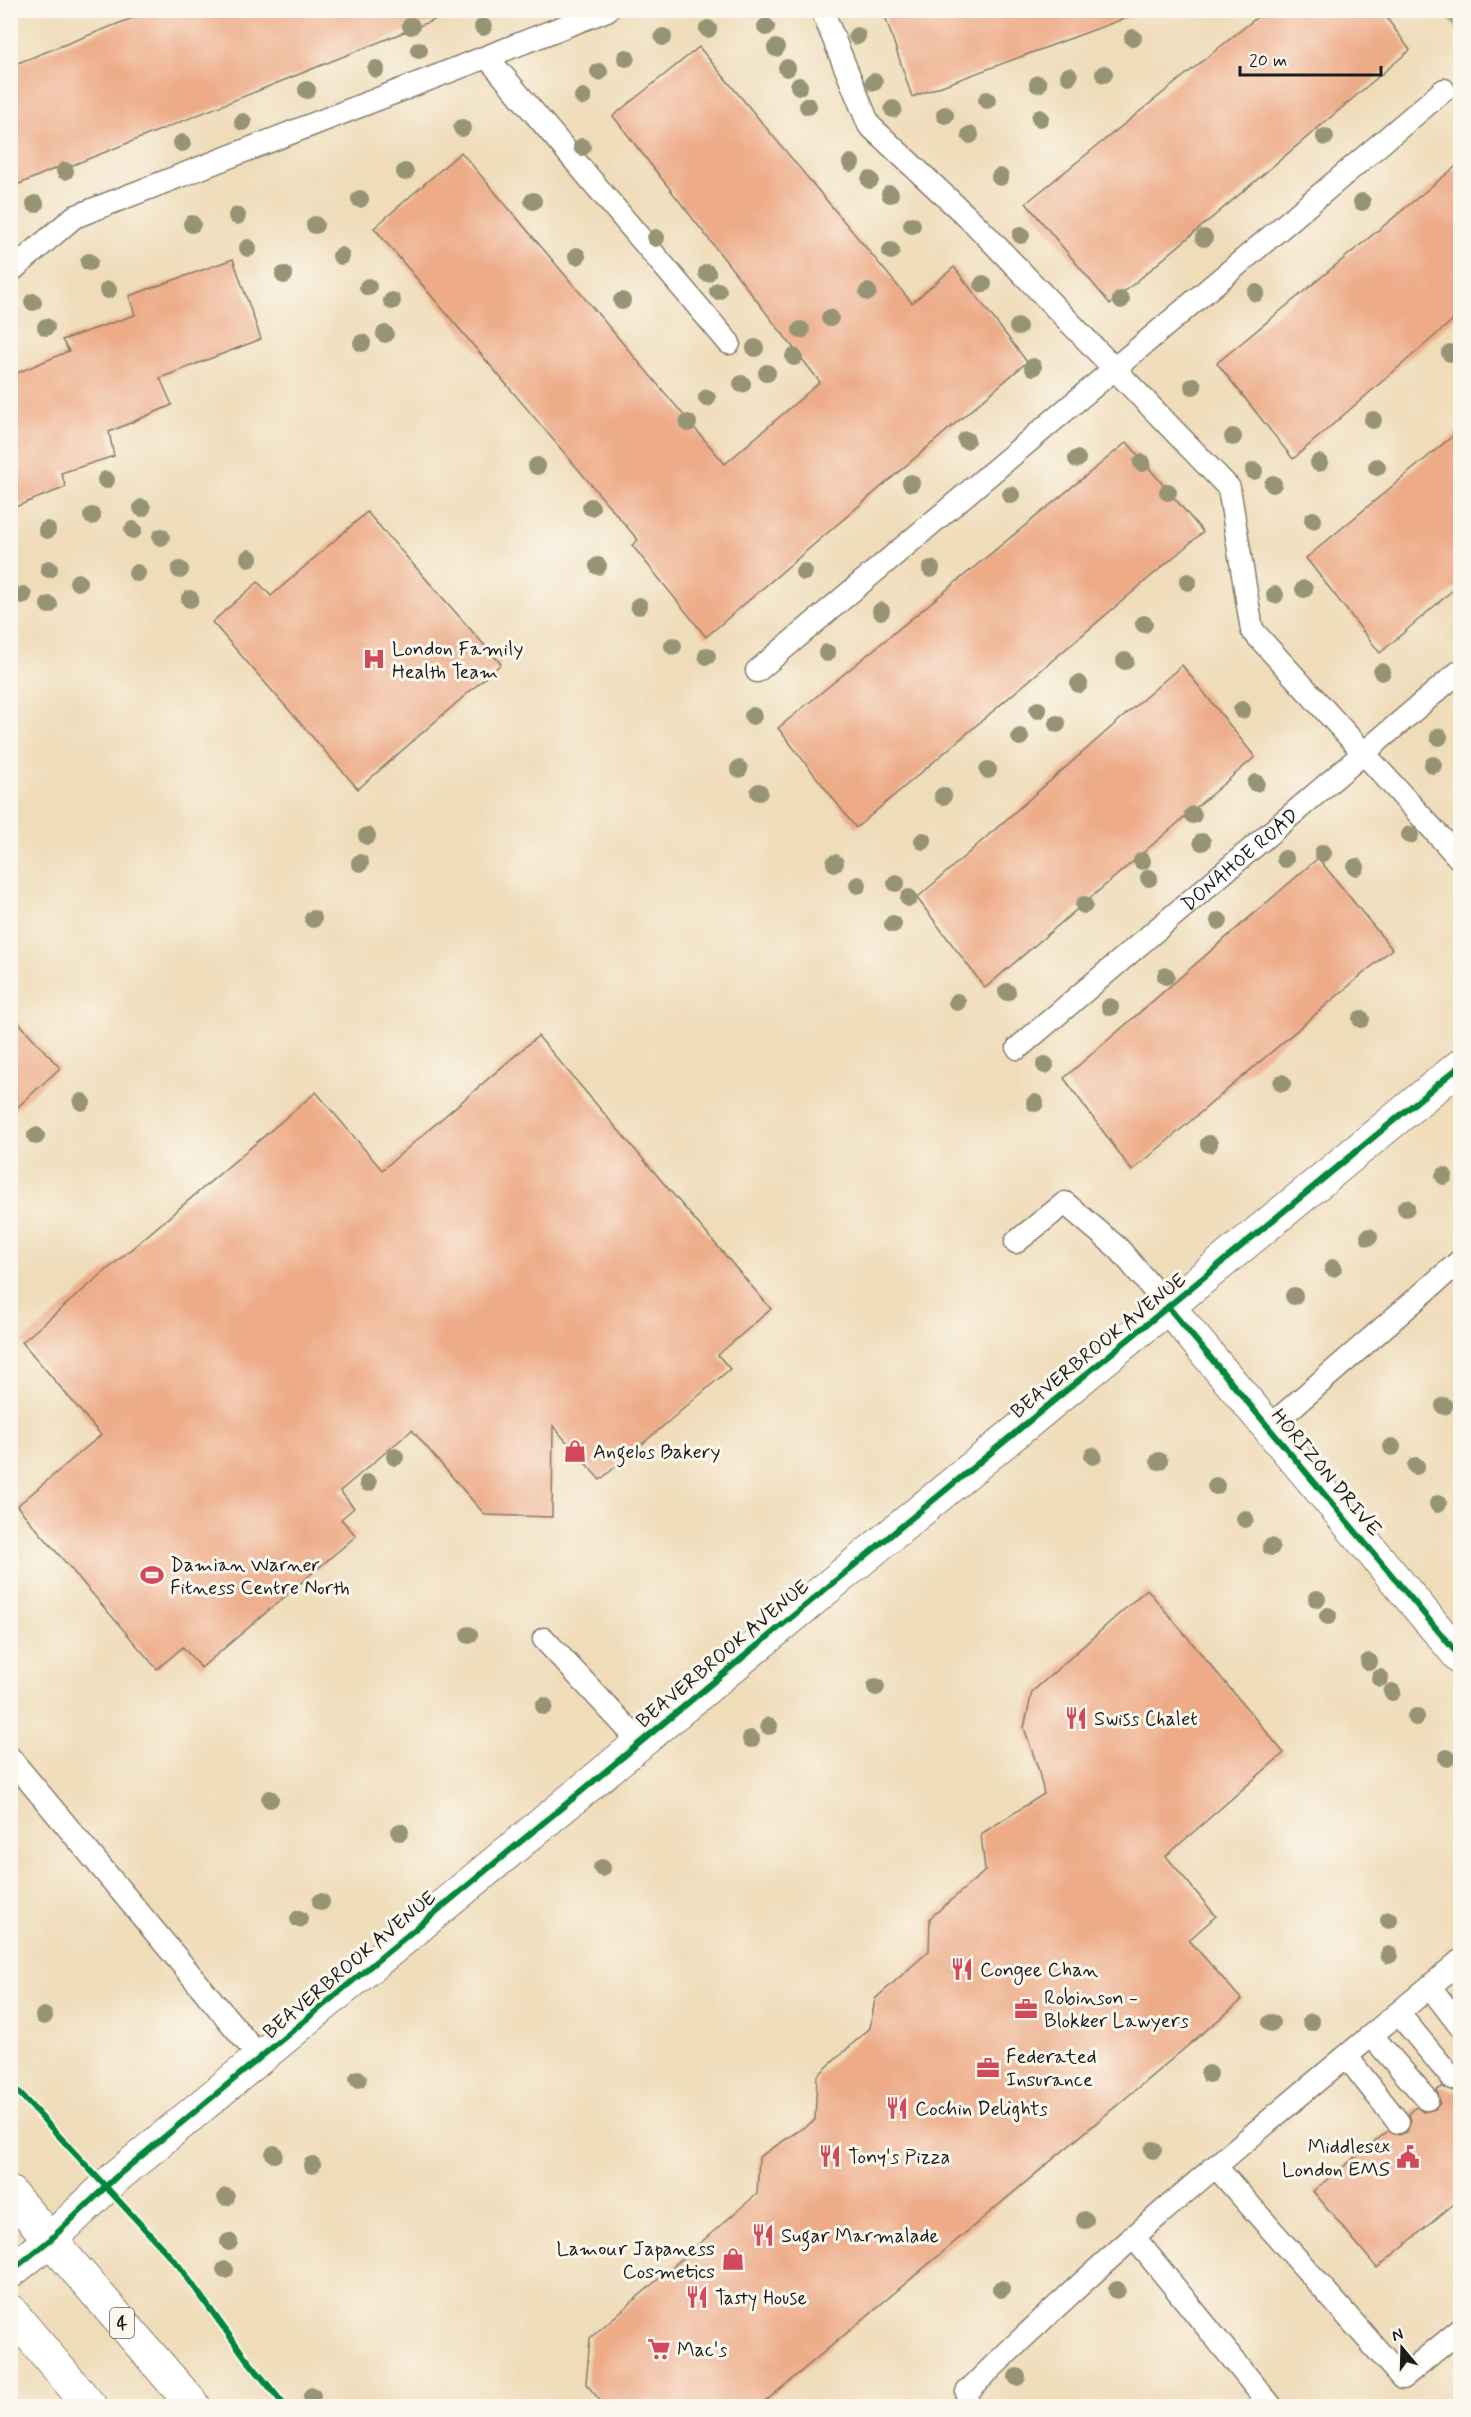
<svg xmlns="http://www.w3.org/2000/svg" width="1471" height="2417" viewBox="0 0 1471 2417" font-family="Mynerve,sans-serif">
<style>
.forest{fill:#8ab166;stroke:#536641;stroke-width:1.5}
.building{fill:#edab88}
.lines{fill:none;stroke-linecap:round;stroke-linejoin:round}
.lane-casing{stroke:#867c6a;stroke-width:25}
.street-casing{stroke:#867c6a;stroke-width:35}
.secondary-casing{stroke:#867c6a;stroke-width:35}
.primary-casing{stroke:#867c6a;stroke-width:35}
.lane{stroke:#fff;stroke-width:22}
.street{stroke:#fff;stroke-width:33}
.secondary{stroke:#fff;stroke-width:33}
.primary{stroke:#fff;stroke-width:33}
.cycleway-casing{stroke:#fbf7ec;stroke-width:10}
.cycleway{stroke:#00873e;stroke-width:6}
.tree{fill:#979474}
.labels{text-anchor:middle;stroke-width:6;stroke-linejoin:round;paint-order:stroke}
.shield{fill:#fbf7ec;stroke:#5f5e5a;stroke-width:1.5}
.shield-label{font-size:18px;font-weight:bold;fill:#1c1c1c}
.poi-label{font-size:20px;fill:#1c1c1c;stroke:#fbf7ec;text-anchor:start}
.street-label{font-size:20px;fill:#1c1c1c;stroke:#fbf7ec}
</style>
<rect width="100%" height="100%" fill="#fbf7ec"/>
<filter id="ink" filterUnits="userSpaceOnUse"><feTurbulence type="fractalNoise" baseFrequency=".0167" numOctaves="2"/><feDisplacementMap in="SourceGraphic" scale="12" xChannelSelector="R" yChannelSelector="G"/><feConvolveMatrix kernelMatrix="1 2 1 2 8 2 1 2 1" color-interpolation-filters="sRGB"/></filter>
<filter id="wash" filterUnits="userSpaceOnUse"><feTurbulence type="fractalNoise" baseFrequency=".008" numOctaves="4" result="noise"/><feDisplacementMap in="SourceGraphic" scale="24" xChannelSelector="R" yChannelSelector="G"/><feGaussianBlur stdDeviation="1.35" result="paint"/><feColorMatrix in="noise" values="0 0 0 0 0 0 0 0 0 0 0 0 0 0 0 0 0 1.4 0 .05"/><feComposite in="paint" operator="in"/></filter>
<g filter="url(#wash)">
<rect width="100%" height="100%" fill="#efdcb9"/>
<polygon class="forest" points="1443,11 1460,11 1460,31"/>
<g id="blocks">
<g class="building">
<polygon points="153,10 454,10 454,12 63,169 61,166 10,188 10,66"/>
<polygon points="883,10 1133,10 1134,15 912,97"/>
<polygon points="1266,10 1381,10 1410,50 1110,304 1026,203"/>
<polygon points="699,47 912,303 954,267 1027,362 706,637 632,545 638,540 374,228 461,152 725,464 820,382 613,116"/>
<polygon points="1461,162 1461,313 1293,459 1217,363"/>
<polygon points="233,259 261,339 160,378 172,405 109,432 114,456 61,473 66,487 10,509 10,376 69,351 62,340 135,315 129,296"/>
<polygon points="1461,429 1461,583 1380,653 1306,558"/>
<polygon points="1127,442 1203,532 856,828 778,728"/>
<polygon points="367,512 501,664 358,789 212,622 258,582 271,596"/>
<polygon points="1182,665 1255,757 985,988 917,898"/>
<polygon points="1318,858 1392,949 1132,1171 1064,1078"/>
<polygon points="10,1013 60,1068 10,1114"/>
<polygon points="538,1036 771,1309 718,1355 730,1369 600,1480 553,1426 552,1517 485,1515 412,1430 340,1491 354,1508 341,1519 356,1536 201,1668 183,1647 157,1669 17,1506 101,1435 22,1342 316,1092 382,1170"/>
<polygon points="1147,1589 1284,1753 1166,1856 1216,1916 1189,1940 1242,2000 760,2406 605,2406 586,2384 590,2338 757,2194 759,2157 815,2120 817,2076 870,2028 875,1999 929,1951 930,1918 985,1871 981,1834 1044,1794 1038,1768 1024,1728 1032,1692"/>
<polygon points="1442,2087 1454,2091 1461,2088 1461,2198 1377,2268 1313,2191 1388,2131 1399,2135 1407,2132 1411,2121 1409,2114 1416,2107 1423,2112 1435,2109 1440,2103 1437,2090"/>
</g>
</g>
</g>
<g filter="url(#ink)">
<use href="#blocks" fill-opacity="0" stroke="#867c6a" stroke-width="1.5"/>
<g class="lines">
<g class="lane-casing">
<g id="lane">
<polyline points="822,10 869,125 976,225 1229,488 1252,630 1460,859"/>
<polyline points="487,57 729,343"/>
<polyline points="10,272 74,217 607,10"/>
<polyline points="757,671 1444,90"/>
<path id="s1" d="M1018 1048 1460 671"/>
<polyline points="1016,1242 1065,1203 1119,1249 1169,1308"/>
<polyline points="1268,1428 1460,1261"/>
<polyline points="544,1639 641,1743"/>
<polyline points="10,1758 261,2059"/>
<polyline points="1430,1987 1460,2026"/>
<polyline points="1399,2014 1452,2078"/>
<polyline points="1372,2036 1427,2099"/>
<polyline points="1347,2057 1398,2122"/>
<polyline points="1216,2167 1402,2378 1460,2330"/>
<polyline points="1133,2236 1271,2406"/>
<path d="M968 2406 967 2392C1122 2238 1293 2102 1460 1961"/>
</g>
</g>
<g class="street-casing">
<polyline id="street" points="1169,1308 1460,1657"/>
</g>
<g class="secondary-casing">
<polyline id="secondary" points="10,2272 51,2239 116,2177 840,1577 1460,1066"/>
</g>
<g class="primary-casing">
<g id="primary">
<polyline points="10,2193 194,2406"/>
<polyline points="10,2311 90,2406"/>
</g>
</g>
<use href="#lane" class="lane"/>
<use href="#street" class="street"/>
<use href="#secondary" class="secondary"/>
<use href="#primary" class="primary"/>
<g class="cycleway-casing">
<g id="cycleway">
<polyline points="1169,1308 1460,1657"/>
<polyline points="10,2083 179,2266 245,2357 285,2406"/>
<polyline points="10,2272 51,2239 116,2177 840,1577 1460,1066"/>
</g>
</g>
<use href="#cycleway" class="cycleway"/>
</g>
<g class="tree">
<circle cx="411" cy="26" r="9"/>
<circle cx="483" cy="27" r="9"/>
<circle cx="766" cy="27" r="9"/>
<circle cx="708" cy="29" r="9"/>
<circle cx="857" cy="36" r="9"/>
<circle cx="663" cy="37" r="9"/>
<circle cx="1133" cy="38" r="9"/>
<circle cx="776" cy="48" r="9"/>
<circle cx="419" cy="50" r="9"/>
<circle cx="626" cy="58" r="9"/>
<circle cx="787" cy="68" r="9"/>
<circle cx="376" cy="69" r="9"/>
<circle cx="599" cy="72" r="9"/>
<circle cx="1104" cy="74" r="9"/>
<circle cx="1069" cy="76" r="9"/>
<circle cx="874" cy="82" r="9"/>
<circle cx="1038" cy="84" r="9"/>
<circle cx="799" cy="86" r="9"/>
<circle cx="307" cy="90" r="9"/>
<circle cx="583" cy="97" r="9"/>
<circle cx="987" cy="100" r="9"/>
<circle cx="808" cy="106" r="9"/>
<circle cx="893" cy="109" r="9"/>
<circle cx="945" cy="115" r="9"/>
<circle cx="1040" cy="118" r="9"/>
<circle cx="243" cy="122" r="9"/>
<circle cx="462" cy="128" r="9"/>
<circle cx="970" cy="135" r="9"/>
<circle cx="1325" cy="137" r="9"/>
<circle cx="182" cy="143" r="9"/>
<circle cx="582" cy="147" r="9"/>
<circle cx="851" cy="163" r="9"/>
<circle cx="65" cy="171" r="9"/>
<circle cx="405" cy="172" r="9"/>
<circle cx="1000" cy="177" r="9"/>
<circle cx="870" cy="180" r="9"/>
<circle cx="890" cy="194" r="9"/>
<circle cx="360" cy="199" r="9"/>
<circle cx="533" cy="201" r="9"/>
<circle cx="1362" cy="202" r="9"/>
<circle cx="35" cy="204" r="9"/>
<circle cx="237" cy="216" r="9"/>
<circle cx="192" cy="224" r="9"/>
<circle cx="315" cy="225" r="9"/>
<circle cx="912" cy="225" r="9"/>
<circle cx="1021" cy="235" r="9"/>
<circle cx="656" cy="238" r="9"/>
<circle cx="1204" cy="238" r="9"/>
<circle cx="248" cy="248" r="9"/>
<circle cx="891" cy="251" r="9"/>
<circle cx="341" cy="256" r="9"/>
<circle cx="577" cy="256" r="9"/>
<circle cx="89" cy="262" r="9"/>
<circle cx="707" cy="273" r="9"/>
<circle cx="284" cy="275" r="9"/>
<circle cx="983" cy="284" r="9"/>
<circle cx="368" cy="287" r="9"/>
<circle cx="108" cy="290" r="9"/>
<circle cx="718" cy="291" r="9"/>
<circle cx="868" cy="292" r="9"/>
<circle cx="1256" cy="293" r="9"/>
<circle cx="1121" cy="300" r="9"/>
<circle cx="392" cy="301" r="9"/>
<circle cx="622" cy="301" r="9"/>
<circle cx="33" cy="302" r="9"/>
<circle cx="830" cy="318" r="9"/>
<circle cx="46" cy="327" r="9"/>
<circle cx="1018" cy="327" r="9"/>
<circle cx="801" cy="330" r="9"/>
<circle cx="385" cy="334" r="9"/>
<circle cx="362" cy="343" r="9"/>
<circle cx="755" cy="348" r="9"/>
<circle cx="1450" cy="353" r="9"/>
<circle cx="794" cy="357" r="9"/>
<circle cx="1033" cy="367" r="9"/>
<circle cx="767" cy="373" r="9"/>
<circle cx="742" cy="384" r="9"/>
<circle cx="1193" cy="386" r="9"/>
<circle cx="707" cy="398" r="9"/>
<circle cx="1373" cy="420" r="9"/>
<circle cx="688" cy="423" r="9"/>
<circle cx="1233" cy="437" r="9"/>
<circle cx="966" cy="440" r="9"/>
<circle cx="1077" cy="459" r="9"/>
<circle cx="1142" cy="463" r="9"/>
<circle cx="1319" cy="463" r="9"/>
<circle cx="537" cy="466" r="9"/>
<circle cx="1377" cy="467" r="9"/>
<circle cx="1254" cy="471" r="9"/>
<circle cx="106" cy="480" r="9"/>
<circle cx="911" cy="483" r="9"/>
<circle cx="1273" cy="484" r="9"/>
<circle cx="1168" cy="492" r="9"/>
<circle cx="1011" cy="495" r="9"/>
<circle cx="591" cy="507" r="9"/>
<circle cx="142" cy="508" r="9"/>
<circle cx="92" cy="516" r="9"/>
<circle cx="1313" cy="520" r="9"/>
<circle cx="47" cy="530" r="9"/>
<circle cx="133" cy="530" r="9"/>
<circle cx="161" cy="537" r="9"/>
<circle cx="249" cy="558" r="9"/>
<circle cx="598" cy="566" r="9"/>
<circle cx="49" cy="569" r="9"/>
<circle cx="931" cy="569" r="9"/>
<circle cx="180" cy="570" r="9"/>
<circle cx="804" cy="572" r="9"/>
<circle cx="137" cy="573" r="9"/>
<circle cx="78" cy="582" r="9"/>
<circle cx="1188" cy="582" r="9"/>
<circle cx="1304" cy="589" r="9"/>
<circle cx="23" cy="595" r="9"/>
<circle cx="1275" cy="595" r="9"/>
<circle cx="190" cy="599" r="9"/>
<circle cx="49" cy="605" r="9"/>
<circle cx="639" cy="606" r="9"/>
<circle cx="881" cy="611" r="9"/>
<circle cx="1144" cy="624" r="9"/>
<circle cx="673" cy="646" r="9"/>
<circle cx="827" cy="653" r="9"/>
<circle cx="707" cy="656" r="9"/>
<circle cx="1125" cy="661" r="9"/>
<circle cx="1382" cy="672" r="9"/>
<circle cx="1079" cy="684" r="9"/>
<circle cx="1038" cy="710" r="9"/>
<circle cx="1242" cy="710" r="9"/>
<circle cx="753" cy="716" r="9"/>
<circle cx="1057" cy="724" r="9"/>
<circle cx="1020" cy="737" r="9"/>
<circle cx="1439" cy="737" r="9"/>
<circle cx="1433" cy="765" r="9"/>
<circle cx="739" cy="769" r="9"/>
<circle cx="988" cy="770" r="9"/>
<circle cx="1256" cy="783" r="9"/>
<circle cx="759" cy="792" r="9"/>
<circle cx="943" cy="796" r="9"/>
<circle cx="1193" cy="815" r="9"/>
<circle cx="1410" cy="835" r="9"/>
<circle cx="367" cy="836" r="9"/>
<circle cx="923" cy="841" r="9"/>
<circle cx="1202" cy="842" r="9"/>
<circle cx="1323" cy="853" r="9"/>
<circle cx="1285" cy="859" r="9"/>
<circle cx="1142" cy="861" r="9"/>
<circle cx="360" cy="863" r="9"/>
<circle cx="835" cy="863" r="9"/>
<circle cx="1356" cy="867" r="9"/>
<circle cx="1149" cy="878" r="9"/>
<circle cx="896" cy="883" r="9"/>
<circle cx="858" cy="885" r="9"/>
<circle cx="909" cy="898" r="9"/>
<circle cx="1084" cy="905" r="9"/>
<circle cx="313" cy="919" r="9"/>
<circle cx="1219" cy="921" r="9"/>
<circle cx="893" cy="924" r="9"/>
<circle cx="1166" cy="976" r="9"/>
<circle cx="1007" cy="992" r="9"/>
<circle cx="957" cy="1002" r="9"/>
<circle cx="1110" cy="1007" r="9"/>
<circle cx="1361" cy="1019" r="9"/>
<circle cx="1045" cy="1065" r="9"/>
<circle cx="1282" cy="1083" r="9"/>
<circle cx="82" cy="1102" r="9"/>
<circle cx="1035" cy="1103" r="9"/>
<circle cx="36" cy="1136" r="9"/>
<circle cx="1209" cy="1144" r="9"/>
<circle cx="1444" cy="1176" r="9"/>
<circle cx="1406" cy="1208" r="9"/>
<circle cx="1369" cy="1237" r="9"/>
<circle cx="1333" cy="1268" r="9"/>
<circle cx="1294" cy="1296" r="9"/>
<circle cx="1444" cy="1406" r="9"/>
<circle cx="1392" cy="1447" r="9"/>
<circle cx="1093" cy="1456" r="9"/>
<circle cx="395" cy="1457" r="9"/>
<circle cx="1159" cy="1461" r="9"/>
<circle cx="1416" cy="1466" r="9"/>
<circle cx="368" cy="1483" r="9"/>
<circle cx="1216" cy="1486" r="9"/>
<circle cx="1438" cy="1504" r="9"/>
<circle cx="1245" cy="1519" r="9"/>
<circle cx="1271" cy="1547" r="9"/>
<circle cx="1317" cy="1599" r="9"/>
<circle cx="1328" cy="1616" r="9"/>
<circle cx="469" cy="1635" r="9"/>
<circle cx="1369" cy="1662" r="9"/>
<circle cx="1380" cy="1678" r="9"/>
<circle cx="876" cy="1687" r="9"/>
<circle cx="1392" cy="1692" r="9"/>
<circle cx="544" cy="1706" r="9"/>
<circle cx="1416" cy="1717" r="9"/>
<circle cx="769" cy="1726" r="9"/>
<circle cx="751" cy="1739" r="9"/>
<circle cx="1447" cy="1758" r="9"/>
<circle cx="270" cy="1799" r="9"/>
<circle cx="400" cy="1832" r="9"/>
<circle cx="602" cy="1868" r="9"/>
<circle cx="321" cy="1902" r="9"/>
<circle cx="299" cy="1919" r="9"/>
<circle cx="1389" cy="1920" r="9"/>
<circle cx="1389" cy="1955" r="9"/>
<circle cx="44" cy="2016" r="9"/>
<circle cx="1311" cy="2022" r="9"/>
<circle cx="1271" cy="2023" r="9"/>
<circle cx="1209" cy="2074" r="9"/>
<circle cx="358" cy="2079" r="9"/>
<circle cx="1153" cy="2150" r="9"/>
<circle cx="274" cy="2154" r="9"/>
<circle cx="312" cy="2165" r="9"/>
<circle cx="226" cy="2197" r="9"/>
<circle cx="1085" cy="2220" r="9"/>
<circle cx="229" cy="2242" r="9"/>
<circle cx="225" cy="2270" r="9"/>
<circle cx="1001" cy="2289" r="9"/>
<circle cx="1117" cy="2290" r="9"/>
<circle cx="1017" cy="2377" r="9"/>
<circle cx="312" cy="2396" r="9"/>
</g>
</g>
<defs>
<g id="hospital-bare" transform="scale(1.8)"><path d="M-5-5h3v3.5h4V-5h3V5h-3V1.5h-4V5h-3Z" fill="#d1495b" stroke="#fbf7ec" stroke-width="2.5" paint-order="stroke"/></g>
<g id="shop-bare" transform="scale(1.8)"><path d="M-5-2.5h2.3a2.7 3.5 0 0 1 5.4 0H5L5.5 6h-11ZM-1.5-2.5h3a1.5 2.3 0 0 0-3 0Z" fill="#d1495b" stroke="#fbf7ec" stroke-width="2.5" paint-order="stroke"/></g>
<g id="stadium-bare" transform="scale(1.8)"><path d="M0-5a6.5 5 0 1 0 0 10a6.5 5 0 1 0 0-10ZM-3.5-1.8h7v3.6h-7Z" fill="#d1495b" stroke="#fbf7ec" stroke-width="2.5" paint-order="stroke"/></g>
<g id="restaurant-bare" transform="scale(1.8)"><path d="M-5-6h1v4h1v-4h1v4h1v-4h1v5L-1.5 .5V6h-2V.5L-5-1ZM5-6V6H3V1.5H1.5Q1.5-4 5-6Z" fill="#d1495b" stroke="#fbf7ec" stroke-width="2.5" paint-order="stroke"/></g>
<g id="office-bare" transform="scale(1.8)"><path d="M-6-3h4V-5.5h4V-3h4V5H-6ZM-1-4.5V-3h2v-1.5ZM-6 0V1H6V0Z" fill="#d1495b" stroke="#fbf7ec" stroke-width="2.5" paint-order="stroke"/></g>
<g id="civic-bare" transform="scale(1.8)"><path d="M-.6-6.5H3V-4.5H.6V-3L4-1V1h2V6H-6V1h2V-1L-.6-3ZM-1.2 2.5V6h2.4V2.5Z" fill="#d1495b" stroke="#fbf7ec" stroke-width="2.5" paint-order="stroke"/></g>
<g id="supermarket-bare" transform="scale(1.8)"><path d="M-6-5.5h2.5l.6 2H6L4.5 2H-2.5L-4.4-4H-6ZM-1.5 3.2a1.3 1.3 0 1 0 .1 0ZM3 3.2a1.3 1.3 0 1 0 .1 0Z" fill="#d1495b" stroke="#fbf7ec" stroke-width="2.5" paint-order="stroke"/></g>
</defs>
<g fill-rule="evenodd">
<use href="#hospital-bare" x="374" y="659"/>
<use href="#shop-bare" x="575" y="1451"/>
<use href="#stadium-bare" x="152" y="1575"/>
<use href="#restaurant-bare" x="1076" y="1718"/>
<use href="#restaurant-bare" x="962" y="1969"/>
<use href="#office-bare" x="1026" y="2009"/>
<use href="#office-bare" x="988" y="2068"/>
<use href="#restaurant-bare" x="897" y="2108"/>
<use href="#restaurant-bare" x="830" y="2156"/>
<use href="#civic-bare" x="1408" y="2157"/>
<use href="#restaurant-bare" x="763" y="2235"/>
<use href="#shop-bare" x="733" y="2259"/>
<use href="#restaurant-bare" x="697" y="2297"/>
<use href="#supermarket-bare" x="659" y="2349"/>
</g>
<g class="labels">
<rect class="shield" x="110" y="2308" width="24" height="30" rx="4.5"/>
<g class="shield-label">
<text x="122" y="2329">4</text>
</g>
<g class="poi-label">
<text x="392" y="655">London Family<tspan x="392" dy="23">Health Team</tspan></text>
<text x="593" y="1458">Angelos Bakery</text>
<text x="170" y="1571">Damian Warner<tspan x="170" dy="23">Fitness Centre North</tspan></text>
<text x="1094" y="1725">Swiss Chalet</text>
<text x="980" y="1976">Congee Chan</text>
<text x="1044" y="2004">Robinson -<tspan x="1044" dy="23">Blokker Lawyers</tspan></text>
<text x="1006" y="2063">Federated<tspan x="1006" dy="23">Insurance</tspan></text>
<text x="915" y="2115">Cochin Delights</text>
<text x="1390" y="2153" text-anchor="end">Middlesex<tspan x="1390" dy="23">London EMS</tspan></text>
<text x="848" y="2163">Tony's Pizza</text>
<text x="781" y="2242">Sugar Marmalade</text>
<text x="715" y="2255" text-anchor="end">Lamour Japaness<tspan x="715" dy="23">Cosmetics</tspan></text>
<text x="715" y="2304">Tasty House</text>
<text x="677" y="2356">Mac's</text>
</g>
<g class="street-label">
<text dy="7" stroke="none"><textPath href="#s1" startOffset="291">DONAHOE ROAD</textPath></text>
<text transform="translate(1098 1345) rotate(-39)" y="7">BEAVERBROOK AVENUE</text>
<text transform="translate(1327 1472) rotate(50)" y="7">HORIZON DRIVE</text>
<text transform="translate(722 1653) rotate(-40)" y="7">BEAVERBROOK AVENUE</text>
<text transform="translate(349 1964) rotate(-40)" y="7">BEAVERBROOK AVENUE</text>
</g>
</g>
<rect width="1471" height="2417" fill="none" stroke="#fbf7ec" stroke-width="36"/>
<g transform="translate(1402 2348) rotate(341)" stroke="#fbf7ec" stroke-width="4.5" paint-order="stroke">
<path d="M0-4.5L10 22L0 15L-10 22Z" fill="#1c1c1c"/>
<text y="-9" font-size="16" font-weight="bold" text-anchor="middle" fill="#1c1c1c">N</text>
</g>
<path d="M1240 66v9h141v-9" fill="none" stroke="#1c1c1c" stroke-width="3"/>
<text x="1249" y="66" font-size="18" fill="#1c1c1c" stroke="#fbf7ec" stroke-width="4.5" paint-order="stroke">20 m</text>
</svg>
